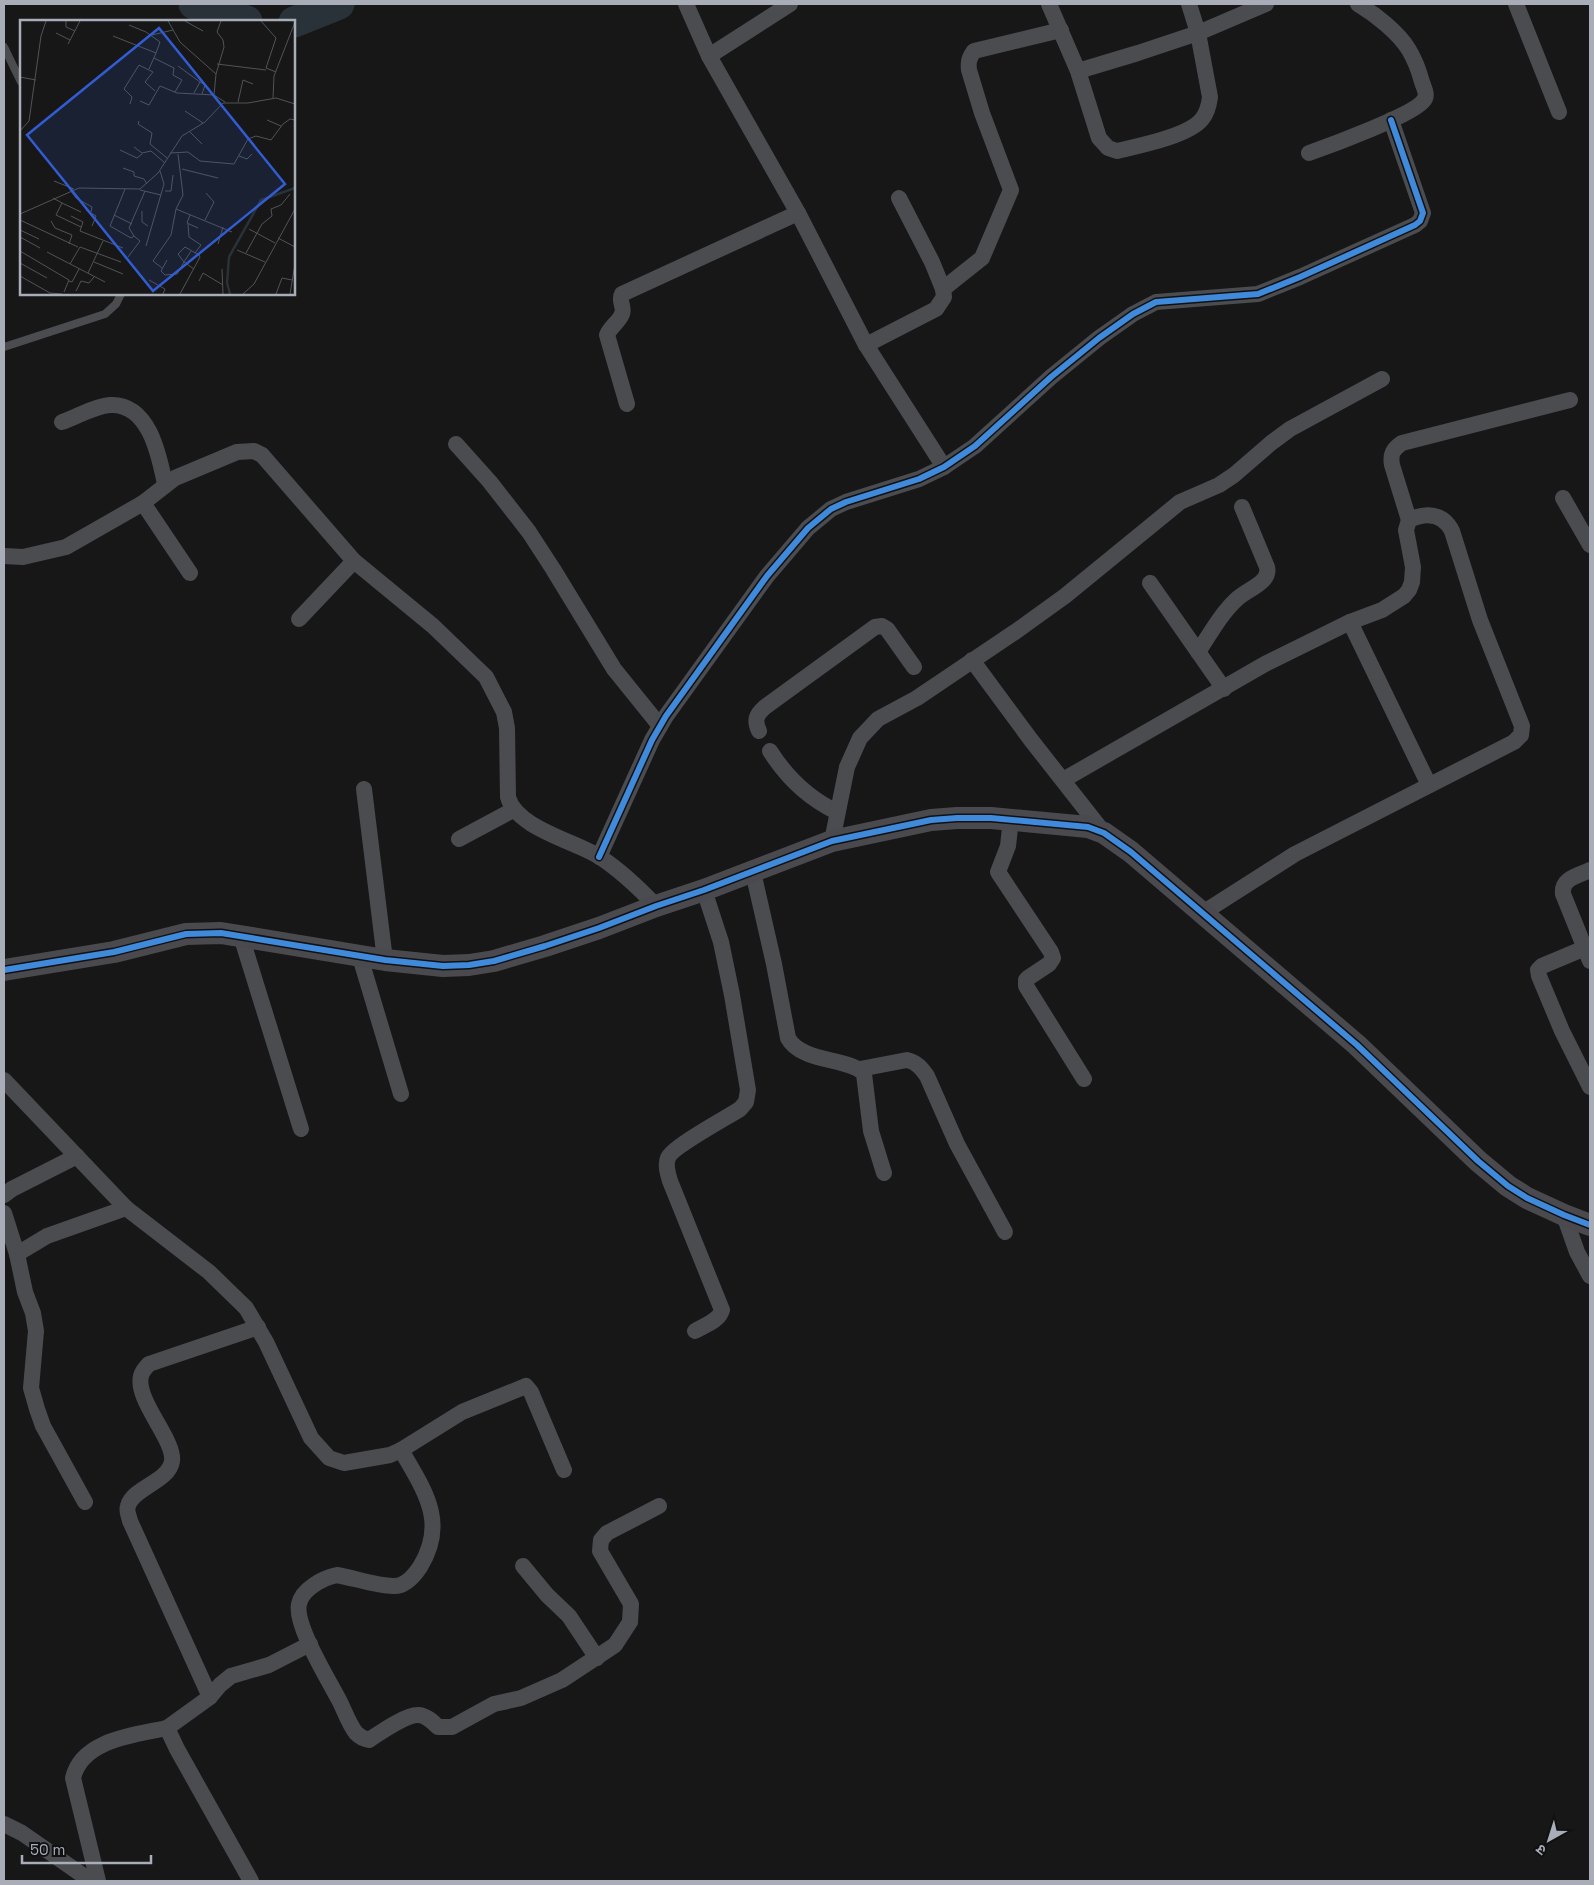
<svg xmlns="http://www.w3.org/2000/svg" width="1594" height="1885" viewBox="0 0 1594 1885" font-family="'Space Grotesk','Noto Sans Devanagari',sans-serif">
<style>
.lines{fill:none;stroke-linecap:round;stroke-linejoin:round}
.river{stroke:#2a3239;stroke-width:31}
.lane{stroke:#4b4c50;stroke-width:8}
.street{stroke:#4b4c50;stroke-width:16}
.secondary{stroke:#4a4a4e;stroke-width:22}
.cycleway-casing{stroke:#111113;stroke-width:9}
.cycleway{stroke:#408adc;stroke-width:6}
.inset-river{fill:none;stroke:#2a3239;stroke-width:2.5}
.inset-road{fill:none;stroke:#515357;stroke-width:1}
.view{fill:#325cd3;fill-opacity:0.15;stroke:#325cd3;stroke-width:2.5}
.inset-edge{fill:none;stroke:#a8adb8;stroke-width:2.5}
</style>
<rect width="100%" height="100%" fill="#171717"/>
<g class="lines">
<g class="river">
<polyline points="194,4 247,21"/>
<polyline points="294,22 339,4"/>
</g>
<g class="lane">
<polyline points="4,47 21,82"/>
<polyline points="4,347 105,314 116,304 121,294"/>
</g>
<g class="street">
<polyline points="686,4 709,56 798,213 866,345 944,467"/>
<path d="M1049 4 1078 71 1099 138 1108 148 1117 151C1138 146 1189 136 1202 119 1207 113 1209 105 1210 97L1198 33 1138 53 1078 71"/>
<polyline points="1189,4 1198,33 1266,4"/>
<polyline points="1516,4 1559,112"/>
<polyline points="709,56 790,4"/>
<path d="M1309 153C1329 146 1416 114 1424 100 1428 95 1424 88 1422 82 1419 71 1415 60 1409 50 1399 33 1375 14 1358 4"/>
<path d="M943 289 982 258 1011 190 982 113 969 70C968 62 969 58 974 51L1061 30"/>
<polyline points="866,345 936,309 944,297 943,289 932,262 899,198"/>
<path d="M627 404 607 335C610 327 619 322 622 314 625 307 618 301 622 294L798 213"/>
<path d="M62 422C77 417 94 406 110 405 149 403 159 455 165 484"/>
<polyline points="456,444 490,482 529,532 553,569 614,669 660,726"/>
<polyline points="1563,498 1590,545"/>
<polyline points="143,503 190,573"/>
<path d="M1409 520 1392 465C1390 454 1393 449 1402 443L1570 400"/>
<path d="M4 556 23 557 66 547 143 503 175 478 237 452 254 451 262 455 354 561 433 626 486 677 504 712 507 728 508 797C516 828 575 841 600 857 621 871 638 887 656 906"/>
<polyline points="1150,583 1224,689"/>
<polyline points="299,619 354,561"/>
<polyline points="1350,622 1429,785"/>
<path d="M1198 652C1210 634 1222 612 1238 598 1248 589 1271 582 1267 567L1242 507"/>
<polyline points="972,660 1031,740 1104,833"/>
<path d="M759 731C754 720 756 715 765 707L875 627 882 626 887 629 914 667"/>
<path d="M770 751C787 778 808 798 837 812"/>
<path d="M1063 780 1265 664 1350 622 1382 610 1404 596 1409 590 1412 582 1413 567 1406 530 1409 520C1426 512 1443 513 1452 531L1480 620 1522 726 1521 735 1514 742 1295 854 1201 914"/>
<polyline points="364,789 385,960"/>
<polyline points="1011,819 1008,846 998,872 1051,952 1053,958 1049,964 1028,978 1026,980 1026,986 1084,1079"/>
<polyline points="459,839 513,810"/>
<polyline points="832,841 847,767 860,738 878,719 917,698 1015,632 1065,596 1180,502 1219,485 1234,475 1271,443 1290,429 1382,379"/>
<polyline points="599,857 652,740 666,716 767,576 808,528 831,509 846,502 919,479 944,467 975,446 1051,377 1099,338 1133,314 1156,302 1258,294 1300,277 1415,225 1420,221 1423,213 1391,120"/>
<path d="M1590 870C1578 876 1561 878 1563 894L1590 961"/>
<path d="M753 872 774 964 788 1038C801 1063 852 1058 864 1074L871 1131 884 1173"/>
<polyline points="241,936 301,1129"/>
<polyline points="1585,948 1542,966 1538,970 1539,976 1562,1031 1590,1087"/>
<polyline points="360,957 401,1094"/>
<path d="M860 1069 907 1060C917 1062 922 1069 927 1076L957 1144 1005 1232"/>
<polyline points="4,1080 126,1208 209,1272 246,1308 266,1342 311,1438 329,1458 344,1463 390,1455 401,1450 462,1412 526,1386 531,1392 564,1470"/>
<polyline points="4,1195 12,1189 77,1156"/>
<polyline points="4,1213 17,1254"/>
<polyline points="1564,1215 1577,1252 1590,1276"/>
<path d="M695 1331C705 1325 719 1321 722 1310L670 1181C668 1174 665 1165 668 1158 672 1147 728 1117 740 1109L746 1102 748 1090 732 995 721 942 704 890"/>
<path d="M401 1450C424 1490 448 1522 420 1567 414 1576 405 1587 393 1586 377 1586 354 1578 337 1575 323 1578 302 1589 299 1604 294 1625 330 1682 340 1702 345 1712 349 1724 356 1733 360 1737 364 1739 369 1740 381 1732 405 1715 418 1715 426 1715 433 1722 438 1727H452L494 1704 521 1698 562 1680 615 1645 630 1622 631 1604 600 1551 601 1540 607 1533 659 1506"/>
<polyline points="85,1502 43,1426 37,1409 31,1388 36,1331 33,1313 25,1292 17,1254 47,1236 126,1208"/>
<polyline points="523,1566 547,1595 569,1616 597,1658"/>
<path d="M210 1697 130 1521C129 1516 126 1511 128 1506 132 1488 169 1482 172 1461 175 1440 135 1400 141 1376 142 1372 146 1367 149 1364L258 1327"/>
<polyline points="4,1824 22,1833 91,1881"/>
<path d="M98 1881 73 1778C82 1739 136 1735 167 1728"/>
<polyline points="251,1881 177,1749 167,1728 210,1697 220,1685 231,1676 269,1665 310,1644"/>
</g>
<polyline class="secondary" points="4,970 114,952 186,934 221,933 385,960 443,966 469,965 494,961 545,946 599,928 656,906 704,890 832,841 931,820 957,818 991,818 1088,827 1104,833 1131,852 1357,1045 1478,1161 1508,1186 1527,1198 1564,1215 1590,1225"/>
<g class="cycleway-casing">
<g id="cycleway">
<polyline points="599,857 652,740 666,716 767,576 808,528 831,509 846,502 919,479 944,467 975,446 1051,377 1099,338 1133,314 1156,302 1258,294 1300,277 1415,225 1420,221 1423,213 1391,120"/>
<polyline points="4,970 114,952 186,934 221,933 385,960 443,966 469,965 494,961 545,946 599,928 656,906 704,890 832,841 931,820 957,818 991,818 1088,827 1104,833 1131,852 1357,1045 1478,1161 1508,1186 1527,1198 1564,1215 1590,1225"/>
</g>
</g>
<use href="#cycleway" class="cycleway"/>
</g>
<g transform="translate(20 20)">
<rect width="275" height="275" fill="#171717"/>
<path class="inset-river" d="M210 274 207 263 209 237 241 180 275 168"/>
<path class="inset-road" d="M46 1V7L55 11M148 1 160 22 196 54 194 75 205 82M165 1 183 11M241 1 256 18 246 48 256 52M109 5 126 12 140 22 136 33M36 13 50 20M132 15 153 10M93 16 136 33 129 49M48 24 60 1M134 38 154 48 153 55 162 60 155 72M197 44 246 50M158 46 180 62 174 73M196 54 204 27 203 20 197 12 201 1M0 57 16 60M180 62 185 65 182 74M253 78 254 56 275 2M120 81 129 85 140 66 157 73 194 75M218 82 223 60 233 64M110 84 112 77 104 69 119 45 133 52 125 62 135 71M165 91 183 103M247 100 261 106M119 101 118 104 132 113 130 124 147 138M0 111 9 101 21 16 26 1M169 111 182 124M114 127 122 133 131 131 145 143M100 130 117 138 122 134M150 133 168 132 180 141 214 144 228 119 236 116 251 120 263 104 270 99 275 100M219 136 227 139 232 134M103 148 114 152V156L124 159 127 164M162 149 198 158M34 161 54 169M105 169 90 206 111 218 114 216 109 208 125 171M50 170 56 178 72 187 71 192M120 170 141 175M145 171H151L153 155M33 178 42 183 36 195 61 207M42 183 61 192M156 189 212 212M66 190 76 196 72 206M122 191V202L128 206M0 194 59 168 120 169 138 153 162 116 185 102 203 83H228L256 78 275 84M94 195 112 204M170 195 167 203 178 208M51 196 63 202 60 211 103 228M0 200 58 227M185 200 194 182 186 173M31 201 35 208 52 215 49 224M168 204 169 217 181 225 175 233M229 209 255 223M0 210 19 219M0 217 20 228M258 218 275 227M198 224 203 207M126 226 144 164 140 151M217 230 245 242M0 231 49 260 44 272M27 232 85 262M226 233 242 204 252 196 251 189 261 185 270 174M108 237 120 221 114 216M147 240 141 251 145 255 157 254 164 242 174 249M74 242 103 254M0 243 27 258M50 244 60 227 101 242M142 248 133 241 151 215 156 189 163 175 158 134M202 249 203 274M68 253 83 221M0 256 30 273 42 274M129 260 145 269 143 274M49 261 52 262 59 249M179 261 183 253 203 265M56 271 61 261 69 263 74 257M160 274 180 237 179 235 165 227 158 234 164 242 171 231M223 274 234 264 275 189M256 274 262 258 272 260M270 274 275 244"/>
<path class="view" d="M139 8 265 164 133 271 7 115Z"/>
<rect width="275" height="275" class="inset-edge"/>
</g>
<rect width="1594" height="1885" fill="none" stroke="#a8adb8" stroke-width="10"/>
<g transform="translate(1549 1840) rotate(219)" stroke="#111113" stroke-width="4" paint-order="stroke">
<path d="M0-4L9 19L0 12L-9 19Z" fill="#a8adb8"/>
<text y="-8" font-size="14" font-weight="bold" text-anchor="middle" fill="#a8adb8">उ</text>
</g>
<path d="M22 1855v8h129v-8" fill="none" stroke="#a8adb8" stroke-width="2.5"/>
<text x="30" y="1855" font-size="15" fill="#a8adb8" stroke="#111113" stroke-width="4" paint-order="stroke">50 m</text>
</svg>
